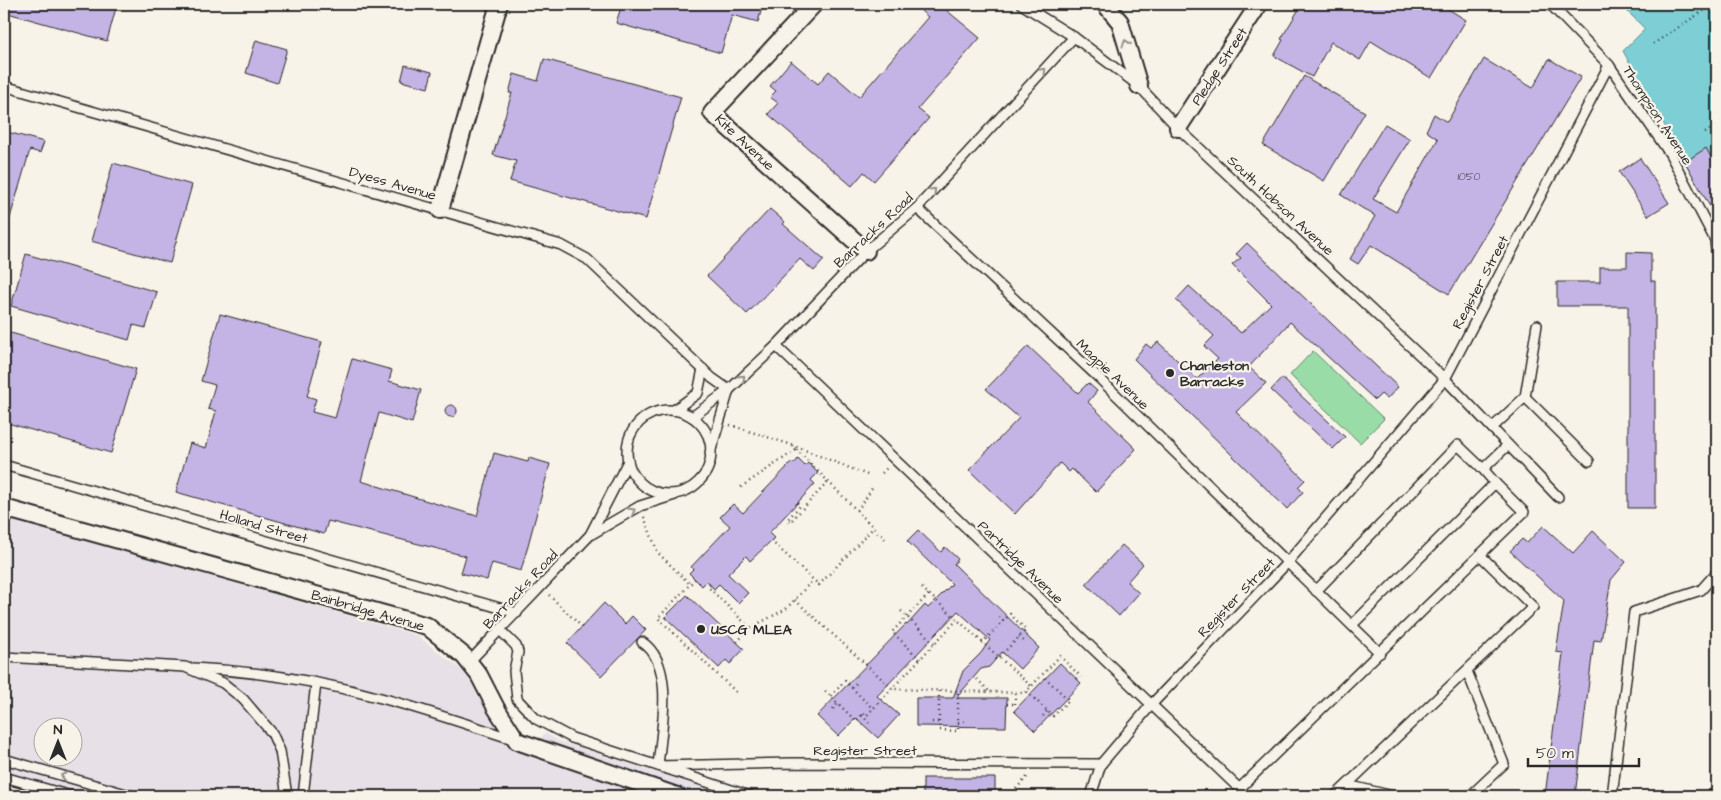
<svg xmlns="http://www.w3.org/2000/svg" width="1721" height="800" viewBox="0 0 1721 800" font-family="'Architects Daughter',sans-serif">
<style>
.built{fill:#e7e0e7;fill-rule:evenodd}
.green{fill:#99dca7;stroke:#628469}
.water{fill:#7dcfd5;stroke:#5c8d91}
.building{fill:#c3b4e5;stroke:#2b2b2b}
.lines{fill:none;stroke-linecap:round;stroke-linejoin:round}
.lane-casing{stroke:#2b2b2b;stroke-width:12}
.street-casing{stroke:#2b2b2b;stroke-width:20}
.path{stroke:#2b2b2b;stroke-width:2.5;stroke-dasharray:1 4;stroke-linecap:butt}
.lane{stroke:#f7f3e8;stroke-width:9}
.street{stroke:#f7f3e8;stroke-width:16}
.oneway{stroke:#918f8a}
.poi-dot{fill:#2b2b2b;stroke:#f7f3e8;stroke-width:2}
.labels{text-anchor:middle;stroke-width:4.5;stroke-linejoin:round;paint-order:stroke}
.number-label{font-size:11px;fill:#514d5a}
.street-label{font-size:14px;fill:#2b2b2b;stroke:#f7f3e8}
.poi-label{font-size:14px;font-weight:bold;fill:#2b2b2b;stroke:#f7f3e8;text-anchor:start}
</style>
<rect width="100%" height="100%" fill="#f7f3e8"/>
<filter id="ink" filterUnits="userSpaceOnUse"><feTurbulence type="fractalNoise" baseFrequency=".02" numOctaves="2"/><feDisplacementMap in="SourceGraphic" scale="10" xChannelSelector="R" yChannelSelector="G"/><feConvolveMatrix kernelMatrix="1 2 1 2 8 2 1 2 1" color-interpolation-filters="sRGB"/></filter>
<g filter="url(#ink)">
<path class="built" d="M4 517 416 635 462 670 528 753 545 733 559 741 729 796H4ZM42 728H72V758H42Z"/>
<polygon class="green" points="1313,351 1384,419 1360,443 1290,375"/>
<polygon class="water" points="1620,4 1717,4 1717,219 1623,51 1645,29"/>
<g class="building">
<polygon points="4,4 117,4 107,41 4,12"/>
<polygon points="622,4 763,4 758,22 732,15 721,53 616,23"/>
<polygon points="913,4 939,4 980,38 918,109 929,118 874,181 864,172 852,186 768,114 778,103 770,97 776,91 770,86 791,61 818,84 829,71 859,97 928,17"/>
<polygon points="1302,4 1440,4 1466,20 1431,78 1371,41 1360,60 1331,42 1312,77 1274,56 1283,40 1281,39"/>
<polygon points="256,40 287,49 277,83 246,73"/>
<polygon points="544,59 681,97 646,219 510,181 516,161 493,155 512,93 509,93 514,74 538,81"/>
<polygon points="1484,59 1533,88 1549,59 1581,77 1449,294 1371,245 1358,264 1350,259 1375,216 1341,195 1385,124 1410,139 1373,199 1396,212 1438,139 1426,131 1434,114 1447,122"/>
<polygon points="405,65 432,72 428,88 401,81"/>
<polygon points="1304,76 1365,112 1324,181 1263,145"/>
<polygon points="4,131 44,142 40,153 30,150 7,228 4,228"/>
<polygon points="1706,148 1717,168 1717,219 1685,162"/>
<polygon points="1640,158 1669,203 1648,216 1619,172"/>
<polygon points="113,163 192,185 170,263 91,241"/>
<polygon points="770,209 785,222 783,224 824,260 814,271 800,259 747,314 707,276"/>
<polygon points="1247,243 1398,387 1387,399 1381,394 1375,400 1290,322 1249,367 1266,383 1236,412 1305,480 1298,487 1303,492 1287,509 1134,359 1146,344 1151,348 1158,342 1197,379 1218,359 1204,346 1214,336 1176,300 1189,286 1241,333 1271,304 1232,265 1241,258 1236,254"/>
<polygon points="1627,252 1651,253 1651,281 1655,281 1655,508 1628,508 1628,306 1557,306 1557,282 1600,282 1600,267 1627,267"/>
<polygon points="26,254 157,292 146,328 133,325 129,340 11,306"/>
<polygon points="220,314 322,342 307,396 316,399 312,412 335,418 352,359 392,370 389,381 421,390 412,423 379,413 361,481 477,516 494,453 528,462 529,458 550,464 521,571 492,563 487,580 461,573 466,556 328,521 324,534 176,492 190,443 206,448 216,411 208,409 215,385 201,381"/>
<polygon points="4,331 136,369 111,453 4,422"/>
<polygon points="1028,346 1078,393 1088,383 1097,391 1088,402 1136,449 1096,492 1072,469 1069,472 1060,463 1015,514 969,470 1019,418 986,389"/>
<polygon points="1282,378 1345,437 1333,449 1271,390"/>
<circle cx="451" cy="411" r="6"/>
<polygon points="798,459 805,466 808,463 818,473 811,480 815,484 769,533 774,538 750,561 746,556 728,574 748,593 738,603 719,584 714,589 707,581 702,586 689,573 693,569 691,567 730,526 720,517 733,504 743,513 792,462 794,464"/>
<polygon points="1543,526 1573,553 1593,531 1626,562 1611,580 1601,641 1594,640 1575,796 1545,796 1563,653 1556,652 1564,601 1510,551 1522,539 1527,543"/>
<polygon points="918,530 941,552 945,547 958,559 954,564 1039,648 1020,669 1002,652 989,667 981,669 956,698 1007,698 1006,727 916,726 916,698 953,698 963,671 981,653 990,640 958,611 877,696 899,715 878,738 856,718 838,736 817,716 906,624 907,625 925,605 928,608 952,584 907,541"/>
<polygon points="1122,545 1143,564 1127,582 1139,593 1119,616 1086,584"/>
<polygon points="687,595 744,649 730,664 726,660 719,668 665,617"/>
<polygon points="604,603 625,624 632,616 646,630 601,676 567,643"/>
<polygon points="1060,663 1081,683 1035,731 1014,711"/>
<rect x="923" y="778" width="72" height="18"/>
</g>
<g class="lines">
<g class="lane-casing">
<g id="lane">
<polyline points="1021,4 1074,37 1139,86 1178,128 1445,379 1558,497"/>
<polyline points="1550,4 1609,65 1670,154 1715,240 1717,258"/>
<polyline points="4,86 561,245 587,259 712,378 729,390 692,417"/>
<polyline points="917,208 1099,378 1380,653"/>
<polyline points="776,346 1247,796"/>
<polyline points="1525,397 1537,325"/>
<polyline points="674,410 698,393 703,369"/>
<circle cx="669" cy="452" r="42"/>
<polyline points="1492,428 1525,397 1589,461"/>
<polyline points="710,453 729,390 776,346 866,251 917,208 1074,37"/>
<polyline points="4,465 517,613"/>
<polyline points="590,535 640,506 675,495"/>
<polyline points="1316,591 1458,445 1483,469 1508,445"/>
<polyline points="1352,625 1495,483 1483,469"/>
<polyline points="500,630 516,646 518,652 514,671 517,699 536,719 572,738 750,796"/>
<path d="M642 642C676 664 661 731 658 766L792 763 1101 764 1151 705 1287 563 1445 379 1609 65"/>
<polyline points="4,657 185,667 223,683 243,699 272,733 280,751 287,796"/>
<polyline points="469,662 590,535 628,461"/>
<path d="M193 668C256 671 319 681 381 698 426 710 471 726 516 740"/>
<polyline points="1467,671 1504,764 1470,796"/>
<polyline points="4,759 133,796"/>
<polyline points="4,777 71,796"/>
<polyline points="1347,785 1393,796"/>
<polyline points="1613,788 1634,612 1701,590 1717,572"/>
<polyline points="4,789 31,796"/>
<polyline points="1239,789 1524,512 1495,483"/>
<polyline points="303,796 316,683"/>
<polyline points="1091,796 1101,764"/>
<polyline points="1335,796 1533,607 1480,555"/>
</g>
</g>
<g class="street-casing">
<g id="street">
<polyline points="814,4 712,113 866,251"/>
<polyline points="1105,4 1120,22 1139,86"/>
<polyline points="1178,128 1259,4"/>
<polyline points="440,210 499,4"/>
<polyline points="4,508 427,626 464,656 479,675 496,708 517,741 677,796"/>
</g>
</g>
<g class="path">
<polyline points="1653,44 1714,4"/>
<polyline points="1705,133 1717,125"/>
<polyline points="730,425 792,445 870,476"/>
<polyline points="793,446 885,539"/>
<polyline points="882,473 888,467"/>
<polyline points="741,487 796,450"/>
<polyline points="797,503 800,506 787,520 790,522 828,482"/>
<polyline points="857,510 863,503 873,487"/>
<polyline points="644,517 658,553 690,584"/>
<polyline points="771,541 819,585 874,527"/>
<polyline points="695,579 658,618 736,692"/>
<polyline points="710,585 708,587 750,628"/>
<polyline points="922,588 1031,686"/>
<polyline points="549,595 584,629"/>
<polyline points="795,600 893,689 1025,693 1060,656 1081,677"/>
<polyline points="901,611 935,644"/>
<polyline points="999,617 1003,621"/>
<polyline points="1019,637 1024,641"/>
<polyline points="737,642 750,628 786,609 813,580"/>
<polyline points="982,643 1010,614 1026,630 999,657"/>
<polyline points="920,659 892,632 929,594"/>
<polyline points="977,679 990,692"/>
<polyline points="1077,679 1080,675"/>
<polyline points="852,688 857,682"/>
<polyline points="825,691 856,721 864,713 866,716 957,620"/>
<polyline points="939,691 939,730 958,731 958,692"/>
<polyline points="1027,692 1053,716 1069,700 1042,675"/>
<polyline points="1015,693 1015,706"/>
<polyline points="831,696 845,681 873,709"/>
<polyline points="1007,704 1015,704"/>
<polyline points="833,709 838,703"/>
<polyline points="862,715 869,723"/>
<polyline points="1043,716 1047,711"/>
<polyline points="932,722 939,722"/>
<polyline points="958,722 967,722"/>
<polyline points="1009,796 1029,775"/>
</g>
<use href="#lane" class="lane"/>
<use href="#street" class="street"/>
</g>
<defs><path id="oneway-chevron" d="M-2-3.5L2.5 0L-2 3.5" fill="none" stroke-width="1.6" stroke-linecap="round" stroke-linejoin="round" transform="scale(1.25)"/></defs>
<g class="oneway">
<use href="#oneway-chevron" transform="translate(1126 43) rotate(-107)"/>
<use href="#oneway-chevron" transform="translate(1043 71) rotate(-47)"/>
<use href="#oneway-chevron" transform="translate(933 191) rotate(-47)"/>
<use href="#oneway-chevron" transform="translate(742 378) rotate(-43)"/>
<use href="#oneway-chevron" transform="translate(632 511) rotate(-30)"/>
<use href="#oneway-chevron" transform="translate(64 776) rotate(-164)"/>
</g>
</g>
<g class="poi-dot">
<circle cx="1170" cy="373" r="5"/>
<circle cx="701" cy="629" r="5"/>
</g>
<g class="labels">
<g class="number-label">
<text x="1469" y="180">1050</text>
</g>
<g class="street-label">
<text transform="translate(1219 66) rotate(-57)" y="5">Pledge Street</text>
<text transform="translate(1658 115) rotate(57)" y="5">Thompson Avenue</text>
<text transform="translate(745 142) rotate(43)" y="5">Kite Avenue</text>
<text transform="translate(393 183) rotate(16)" y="5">Dyess Avenue</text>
<text transform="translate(1281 205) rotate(43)" y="5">South Hobson Avenue</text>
<text transform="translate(873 230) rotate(-43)" y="5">Barracks Road</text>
<text transform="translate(1480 282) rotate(-62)" y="5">Register Street</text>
<text transform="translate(1113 374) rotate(44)" y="5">Magpie Avenue</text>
<text transform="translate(264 526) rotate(16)" y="5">Holland Street</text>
<text transform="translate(1021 562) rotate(44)" y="5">Partridge Avenue</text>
<text transform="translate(520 589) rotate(-47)" y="5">Barracks Road</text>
<text transform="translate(1236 597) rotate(-46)" y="5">Register Street</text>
<text transform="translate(368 610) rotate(16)" y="5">Bainbridge Avenue</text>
<text x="865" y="755">Register Street</text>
</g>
<g class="poi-label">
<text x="1180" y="370">Charleston<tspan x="1180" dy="16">Barracks</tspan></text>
<text x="711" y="634">USCG MLEA</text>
</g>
</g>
<rect width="1721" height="800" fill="none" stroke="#f7f3e8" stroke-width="20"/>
<rect x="10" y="10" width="1701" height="780" fill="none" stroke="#2b2b2b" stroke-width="2" filter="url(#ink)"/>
<g transform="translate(58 742)"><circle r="24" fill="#f7f3e8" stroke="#a5a39c"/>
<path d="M0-4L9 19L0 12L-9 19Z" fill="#2b2b2b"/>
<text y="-8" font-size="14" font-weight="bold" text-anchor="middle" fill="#2b2b2b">N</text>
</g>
<path d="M1528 758v8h111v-8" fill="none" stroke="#2b2b2b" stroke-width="2.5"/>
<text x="1536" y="758" font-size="15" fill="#2b2b2b" stroke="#f7f3e8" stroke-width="4" paint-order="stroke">50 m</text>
</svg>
